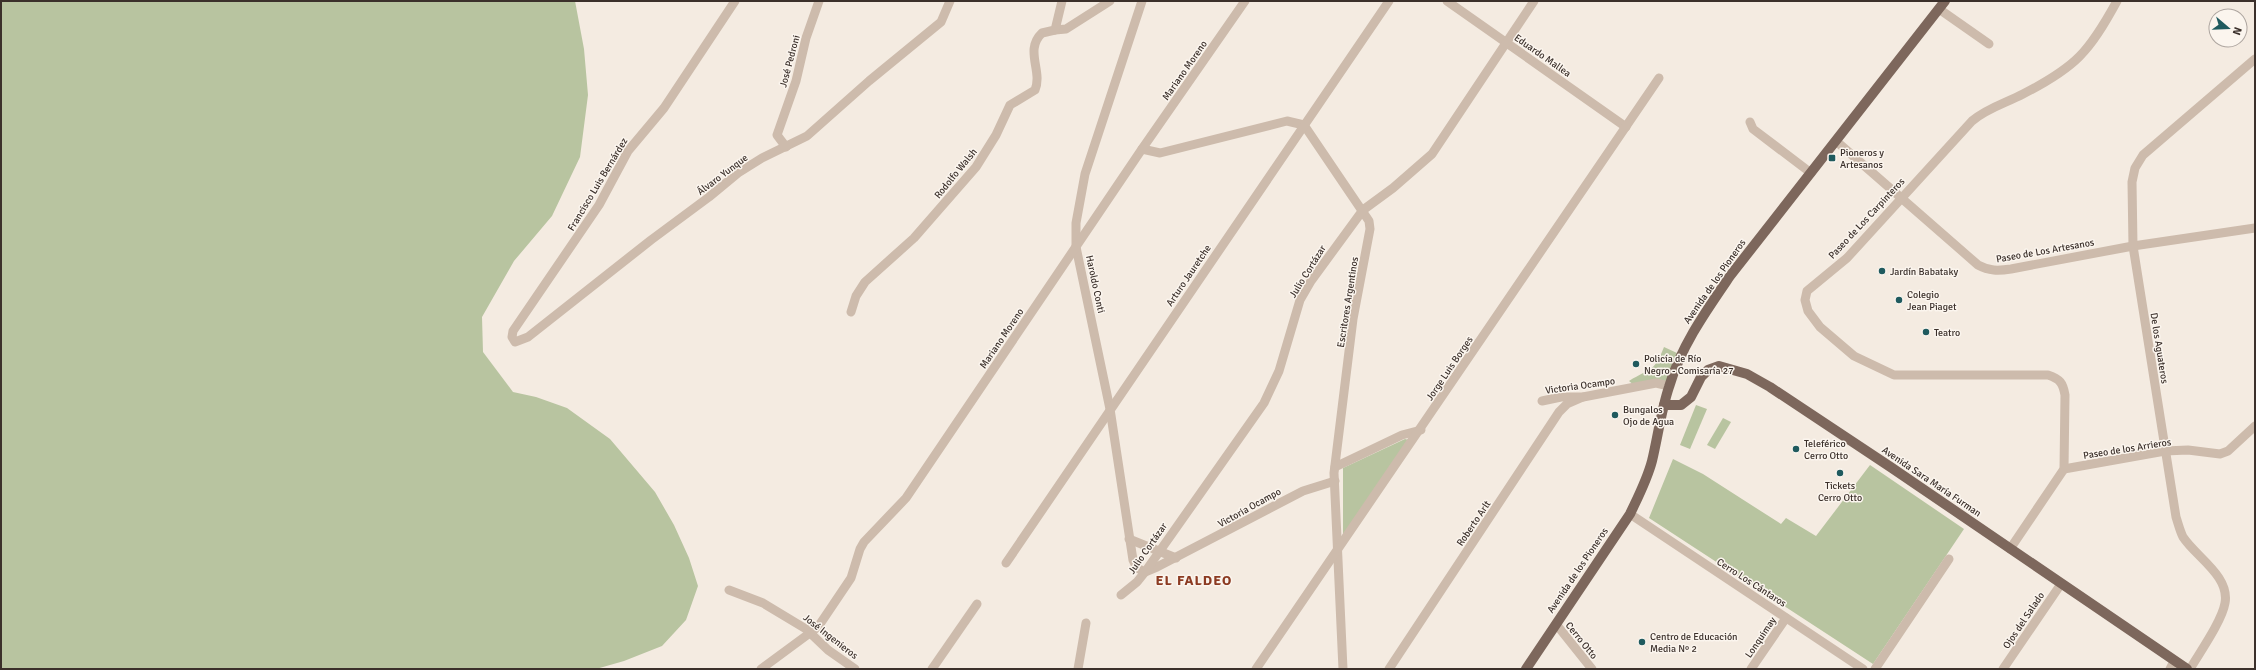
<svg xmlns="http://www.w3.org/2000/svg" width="2256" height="670" viewBox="0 0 2256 670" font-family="Signika,sans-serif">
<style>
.green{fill:#b8c4a0}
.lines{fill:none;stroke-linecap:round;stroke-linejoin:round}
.minor{stroke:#cdbbac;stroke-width:9}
.major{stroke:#7d675c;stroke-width:10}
.poi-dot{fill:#1f5a5e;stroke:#fbf5ee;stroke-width:1.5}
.labels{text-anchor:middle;stroke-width:3;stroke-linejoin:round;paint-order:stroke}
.street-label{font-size:10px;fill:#3b302b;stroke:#fbf5ee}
.poi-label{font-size:10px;fill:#3b302b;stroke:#fbf5ee;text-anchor:start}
.district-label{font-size:14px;font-weight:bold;letter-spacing:1px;fill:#8c3b22;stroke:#fbf5ee}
</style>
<rect width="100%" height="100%" fill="#f4ebe1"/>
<g class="green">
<polygon points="1,1 575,1 584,49 588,95 580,157 552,216 514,261 482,317 483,352 513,392 536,397 567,408 610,439 655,492 674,525 689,558 698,586 686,620 662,646 624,661 596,669 1,669"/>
<path d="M1664 347 1677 353 1666 382 1634 385 1629 381C1651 367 1653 374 1664 347Z"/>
<polygon points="1696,405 1707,409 1690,449 1680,445"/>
<polygon points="1723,418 1731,422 1715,449 1707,445"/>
<polygon points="1405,439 1409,440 1343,539 1343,468"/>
<polygon points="1673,459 1703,474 1781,524 1786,518 1816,536 1870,465 1964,529 1873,664 1649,518"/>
</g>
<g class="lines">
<g class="minor">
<polyline points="735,1 664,108 628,151 599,205 513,331 512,337 515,342 528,337 651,240 709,197 738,173 762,158 807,136 869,81 941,22 950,1"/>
<polyline points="1142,1 1085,174 1076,223 1076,247 1110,409 1133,560 1137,568 1145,572 1157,567 1303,491 1335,481"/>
<polyline points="1447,1 1626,127"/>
<polyline points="1939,9 1989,44"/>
<polyline points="1055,30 1066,29 1110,1"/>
<polyline points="1750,122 1753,129 1811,173"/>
<path d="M1836 141 1978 265C1989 271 1998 271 2011 269L2133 246 2255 228"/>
<polyline points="786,147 777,135 796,81 806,38 819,1"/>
<polyline points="1142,149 1160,153 1287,121 1304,125 1369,221 1370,229 1353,319 1334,473 1343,669"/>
<path d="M851 312 856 296 865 282 914 238 976 167 996 135 1010 105 1035 90C1043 71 1024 50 1042 33L1055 30 1062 1"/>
<polyline points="1542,401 1561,397 1583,397 1656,383 1669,386"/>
<polyline points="1335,467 1402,435 1421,430"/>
<polyline points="2064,469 2165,451 2188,450 2220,454 2228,451 2255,426"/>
<polyline points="1630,514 1863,669"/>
<polyline points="1129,539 1176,558"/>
<path d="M2010 549 2064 469 2065 395C2063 383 2060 379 2048 375H1894L1854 356 1820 327 1808 311 1805 300 1807 291 1847 258 1972 121C1987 108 2006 103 2023 94 2076 67 2089 52 2117 1"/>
<polyline points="1006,563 1389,1"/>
<polyline points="729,590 763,603 806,629 828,650 855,669"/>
<polyline points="1121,595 1137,582 1145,572 1264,403 1279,371 1300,300 1311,281 1363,210 1393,188 1432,154 1534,1"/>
<polyline points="1556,624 1592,669"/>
<polyline points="761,669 818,627 851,578 860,549 864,542 906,498 1142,149 1245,1"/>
<polyline points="932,669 977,604"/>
<polyline points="1078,669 1086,623"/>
<polyline points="1256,669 1659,78"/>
<polyline points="1389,669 1559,412 1567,404 1583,397"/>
<polyline points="1751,669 1786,618"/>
<polyline points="1875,669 1949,559"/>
<polyline points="2003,669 2061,584"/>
<polyline points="2170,669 2174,661"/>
<path d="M2190 669C2200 652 2222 621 2225 603 2230 576 2196 557 2183 537 2180 531 2178 523 2176 517L2133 246 2132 182 2135 168 2143 155 2255 59"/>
</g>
<g class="major">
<polyline points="1664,405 1681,405 1691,397 1701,377 1708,370 1719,366 1747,374 1770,387 1892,468 2187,669"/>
<path d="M1526 669 1630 514C1638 497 1647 480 1652 461 1658 436 1661 411 1669 387 1681 346 1706 311 1730 276L1945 1"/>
</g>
</g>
<g class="poi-dot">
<rect x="1828" y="154" width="8" height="8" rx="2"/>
<circle cx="1882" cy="271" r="4"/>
<circle cx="1899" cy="300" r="4"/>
<circle cx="1926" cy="332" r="4"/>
<circle cx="1636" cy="364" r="4"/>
<circle cx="1615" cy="415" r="4"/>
<circle cx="1796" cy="449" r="4"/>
<circle cx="1840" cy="473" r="4"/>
<circle cx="1642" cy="642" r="4"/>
</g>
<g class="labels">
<g class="street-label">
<text transform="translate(1543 55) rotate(35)" y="4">Eduardo Mallea</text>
<text transform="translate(789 61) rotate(-75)" y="4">José Pedroni</text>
<text transform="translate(1184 70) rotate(-55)" y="4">Mariano Moreno</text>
<text transform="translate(955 173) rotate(-51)" y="4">Rodolfo Walsh</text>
<text transform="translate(722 174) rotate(-37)" y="4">Álvaro Yunque</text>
<text transform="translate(597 184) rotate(-59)" y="4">Francisco Luis Bernárdez</text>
<text transform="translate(1866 218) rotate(-47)" y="4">Paseo de Los Carpinteros</text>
<text transform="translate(2045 250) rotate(-10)" y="4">Paseo de Los Artesanos</text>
<text transform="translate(1307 271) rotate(-58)" y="4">Julio Cortázar</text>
<text transform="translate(1188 275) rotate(-56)" y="4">Arturo Jauretche</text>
<text transform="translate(1714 281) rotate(-55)" y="4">Avenida de los Pioneros</text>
<text transform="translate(1096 284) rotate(78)" y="4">Haroldo Conti</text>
<text transform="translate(1347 302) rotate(-81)" y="4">Escritores Argentinos</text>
<text transform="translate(1001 338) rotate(-56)" y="4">Mariano Moreno</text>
<text transform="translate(2160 348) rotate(81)" y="4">De los Aguateros</text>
<text transform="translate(1449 368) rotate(-56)" y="4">Jorge Luis Borges</text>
<text transform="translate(1580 385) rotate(-8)" y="4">Victoria Ocampo</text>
<text transform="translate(2127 448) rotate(-9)" y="4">Paseo de los Arrieros</text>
<text transform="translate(1932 481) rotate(34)" y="4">Avenida Sara María Furman</text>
<text transform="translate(1249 507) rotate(-29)" y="4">Victoria Ocampo</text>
<text transform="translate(1473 523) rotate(-56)" y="4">Roberto Arlt</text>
<text transform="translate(1147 548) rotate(-55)" y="4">Julio Cortázar</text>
<text transform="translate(1577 570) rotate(-56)" y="4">Avenida de los Pioneros</text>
<text transform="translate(1752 582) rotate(33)" y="4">Cerro Los Cántaros</text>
<text transform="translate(2023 620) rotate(-56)" y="4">Ojos del Salado</text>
<text transform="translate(831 636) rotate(38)" y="4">José Ingenieros</text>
<text transform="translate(1760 637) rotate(-56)" y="4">Lonquimay</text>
<text transform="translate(1582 640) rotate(51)" y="4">Cerro Otto</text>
</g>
<g class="poi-label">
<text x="1840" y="156">Pioneros y<tspan x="1840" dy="12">Artesanos</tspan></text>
<text x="1890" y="275">Jardín Babataky</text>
<text x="1907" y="298">Colegio<tspan x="1907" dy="12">Jean Piaget</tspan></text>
<text x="1934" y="336">Teatro</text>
<text x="1644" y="362">Policía de Río<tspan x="1644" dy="12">Negro - Comisaría 27</tspan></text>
<text x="1623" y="413">Bungalos<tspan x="1623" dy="12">Ojo de Agua</tspan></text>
<text x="1804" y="447">Teleférico<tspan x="1804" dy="12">Cerro Otto</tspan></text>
<text x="1840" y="489" text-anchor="middle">Tickets<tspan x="1840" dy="12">Cerro Otto</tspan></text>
<text x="1650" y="640">Centro de Educación<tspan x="1650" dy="12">Media Nº 2</tspan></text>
</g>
<g class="district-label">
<text x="1194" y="585">EL FALDEO</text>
</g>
</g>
<rect width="2256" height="670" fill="none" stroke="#3b302b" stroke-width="4"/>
<g transform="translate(2228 28) rotate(109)"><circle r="19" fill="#fbf5ee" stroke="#aea6a0"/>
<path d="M0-3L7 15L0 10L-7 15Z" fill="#1f5a5e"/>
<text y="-6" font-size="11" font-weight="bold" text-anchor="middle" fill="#3b302b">N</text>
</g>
</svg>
